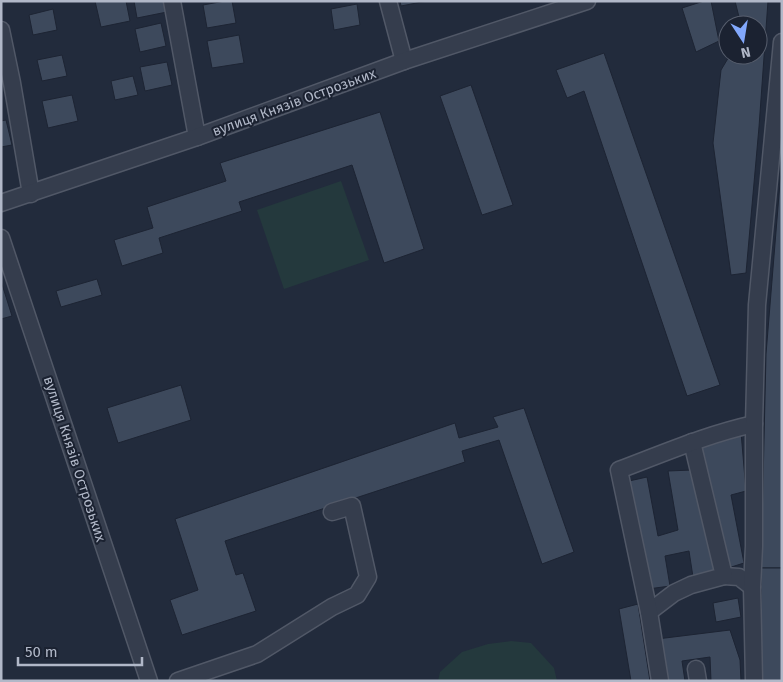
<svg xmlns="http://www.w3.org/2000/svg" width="783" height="682" viewBox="0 0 783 682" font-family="'Fira Sans',sans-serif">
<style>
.green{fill:#24393d}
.building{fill:#3d495c;stroke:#1d2433}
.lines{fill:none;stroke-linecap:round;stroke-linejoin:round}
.minor-casing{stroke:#515867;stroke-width:19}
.minor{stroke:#353d4d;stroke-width:16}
.labels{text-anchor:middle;stroke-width:4;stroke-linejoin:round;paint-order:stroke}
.street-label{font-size:14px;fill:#b1b8c8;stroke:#1b2231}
</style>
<rect width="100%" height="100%" fill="#222b3c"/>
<g class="green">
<polygon points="341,181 369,260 284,289 257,210"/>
<polygon points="511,641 531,643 554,668 557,681 438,681 440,672 462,652 488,644"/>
</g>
<g class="building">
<polygon points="95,1 126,1 130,21 101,27"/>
<polygon points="134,1 164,1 167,12 137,18"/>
<polygon points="225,1 232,1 236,23 207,28 203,5"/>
<polygon points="400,1 427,1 401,6"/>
<polygon points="704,1 711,1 719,41 696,52 682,8"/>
<polygon points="735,1 768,1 759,127 746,273 731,275 713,143 721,70 730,55 758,55 758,25 741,25"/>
<polygon points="357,4 360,25 334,30 331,9"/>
<polygon points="53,9 57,30 33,35 29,15"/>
<polygon points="161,23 166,46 140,52 135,29"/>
<polygon points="239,35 244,63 212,68 207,41"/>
<polygon points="604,53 720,385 687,396 584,91 567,98 556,70"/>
<polygon points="62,55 67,76 42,81 37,60"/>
<polygon points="167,62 172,85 145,91 140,67"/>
<polygon points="133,76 138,95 115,100 111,81"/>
<polygon points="471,85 513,205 482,215 440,96"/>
<polygon points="72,95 78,121 48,128 42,101"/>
<polygon points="380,112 424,249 384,263 352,165 239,202 242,211 159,238 163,253 122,266 114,240 153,228 147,207 226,181 220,163"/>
<polygon points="6,120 12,145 1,147 1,121"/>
<polygon points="782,158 782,568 761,568 766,354"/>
<polygon points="97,279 102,295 61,307 56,291"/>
<polygon points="1,281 12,316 1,319"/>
<polygon points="181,385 191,420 118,443 107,408"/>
<polygon points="524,408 574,552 542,564 499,440 462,451 465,462 225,541 236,575 243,573 256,611 182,635 170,600 198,590 175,519 455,423 459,438 498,427 493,417"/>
<polygon points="741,432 746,491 731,495 744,563 725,569 701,446"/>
<polygon points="692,470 715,570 693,577 689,551 665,556 670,586 648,589 629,481 647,477 658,536 678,530 668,471"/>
<rect x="761" y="568" width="21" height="113"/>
<polygon points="738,598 741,617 716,622 713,603"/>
<polygon points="638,604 650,681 631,681 619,609"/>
<polygon points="730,630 740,660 741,681 711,681 710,657 682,661 685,681 664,681 657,639"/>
</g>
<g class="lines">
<g class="minor-casing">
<g id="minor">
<polyline points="172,1 197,137"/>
<polyline points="388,1 404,61"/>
<polyline points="1,30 12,83 31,194"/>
<polyline points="1,203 197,137 404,61 587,1"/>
<polyline points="1,238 149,681"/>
<polyline points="724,576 739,577 752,587"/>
<polyline points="649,612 674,593 691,585 724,576 692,442"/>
<polyline points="696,669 698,681"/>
<polyline points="178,681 257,654 332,607 357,595 368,577 352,506 332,512"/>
<path d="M660 681 649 612 619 470C664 453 708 434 754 424"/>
<polyline points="754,681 752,587 754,546 754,424 757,305 782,42"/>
</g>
</g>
<use href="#minor" class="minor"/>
</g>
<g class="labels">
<g class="street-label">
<text transform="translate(294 102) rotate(-20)" y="5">вулиця Князів Острозьких</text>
<text transform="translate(75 459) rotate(72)" y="5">вулиця Князів Острозьких</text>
</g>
</g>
<rect width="783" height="682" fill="none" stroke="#b1b8c8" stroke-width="5"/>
<g transform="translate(743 40) rotate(168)"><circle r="24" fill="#1b2231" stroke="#575e6d"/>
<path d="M0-4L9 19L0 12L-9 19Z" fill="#82a8fc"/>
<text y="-8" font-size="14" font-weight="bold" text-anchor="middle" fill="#b1b8c8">N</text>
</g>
<path d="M18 657v8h124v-8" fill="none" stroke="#b1b8c8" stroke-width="2.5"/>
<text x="25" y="657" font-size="15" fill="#b1b8c8" stroke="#1b2231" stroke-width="4" paint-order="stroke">50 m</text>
</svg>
